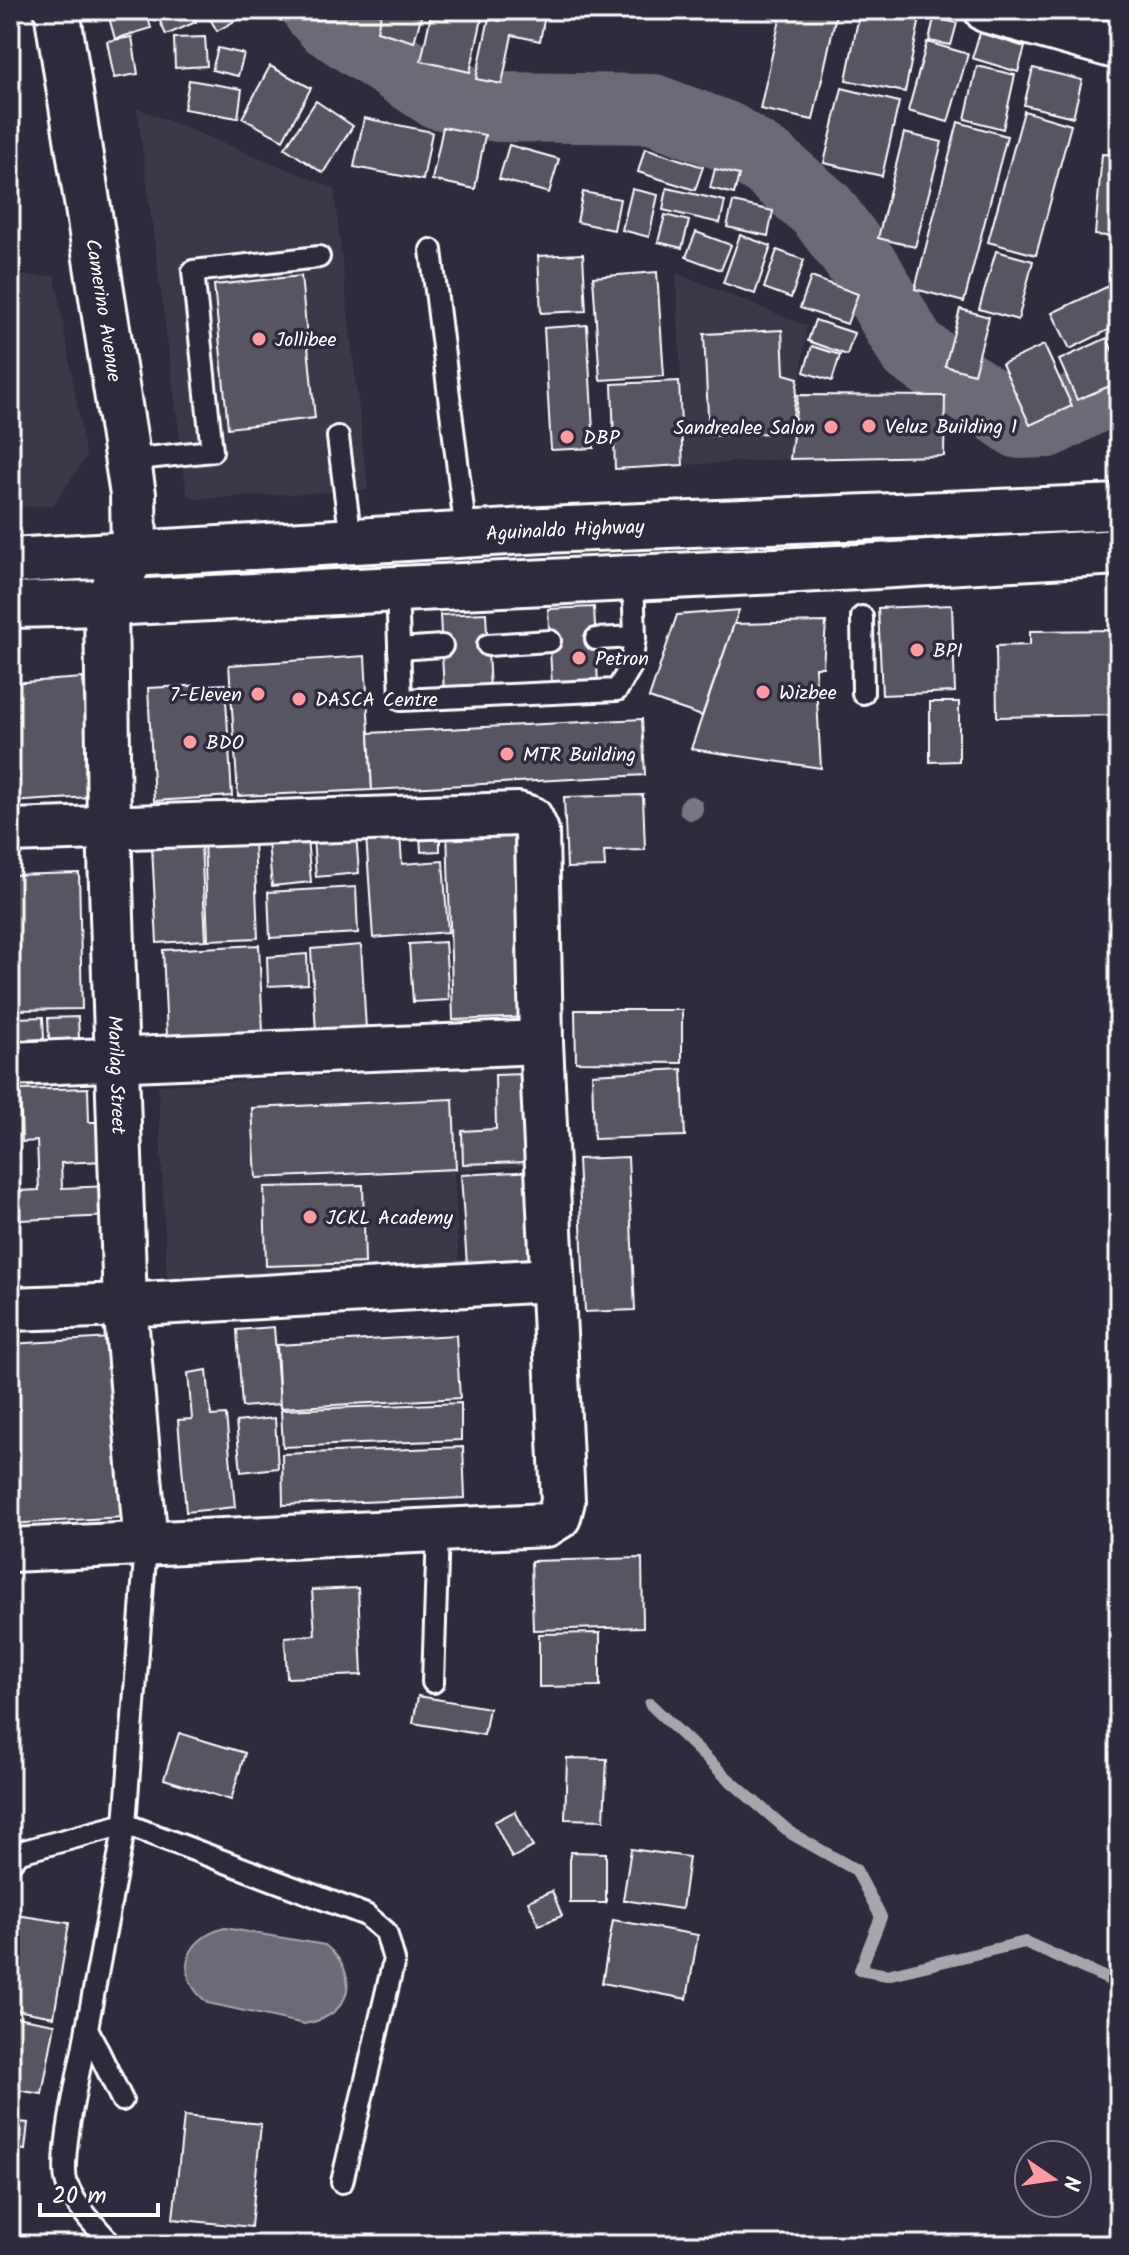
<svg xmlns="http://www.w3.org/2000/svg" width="1129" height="2255" viewBox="0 0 1129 2255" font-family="Kalam,sans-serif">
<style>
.built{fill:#3c3749}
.water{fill:#6d6a77;stroke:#a7a6ad;stroke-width:2}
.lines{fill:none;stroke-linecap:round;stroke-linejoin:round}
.stream{stroke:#a7a6ad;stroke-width:12}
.river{stroke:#6d6a77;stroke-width:70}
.building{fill:#595564;stroke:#fff;stroke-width:2}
.lane-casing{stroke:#fff;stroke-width:26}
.street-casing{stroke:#fff;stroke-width:48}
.secondary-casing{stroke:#fff;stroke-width:50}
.highway-casing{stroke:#fff;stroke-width:50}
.lane{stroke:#2f2a3d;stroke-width:20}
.street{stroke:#2f2a3d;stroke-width:42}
.secondary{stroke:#2f2a3d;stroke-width:44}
.highway{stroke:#2f2a3d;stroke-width:44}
.tree{fill:#797582}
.poi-dot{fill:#ff9aa2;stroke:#2f2a3d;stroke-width:3}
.labels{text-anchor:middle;stroke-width:7;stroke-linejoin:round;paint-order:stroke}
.street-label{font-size:20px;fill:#fff;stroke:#2f2a3d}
.poi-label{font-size:20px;fill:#fff;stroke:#2f2a3d;text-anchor:start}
</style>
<rect width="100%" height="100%" fill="#2f2a3d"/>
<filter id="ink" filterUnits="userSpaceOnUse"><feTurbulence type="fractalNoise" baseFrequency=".0125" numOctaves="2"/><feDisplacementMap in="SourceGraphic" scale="16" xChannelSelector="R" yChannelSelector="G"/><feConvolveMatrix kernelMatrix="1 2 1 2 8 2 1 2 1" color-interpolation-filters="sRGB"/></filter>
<g filter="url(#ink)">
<g class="built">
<polygon points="137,108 334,188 368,490 197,499 187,494"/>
<polygon points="676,273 807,326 790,459 685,465"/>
<polygon points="10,276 55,276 86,457 53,506 10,507"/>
<polygon points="528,1066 533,1166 454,1171 459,1264 167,1278 158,1085"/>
</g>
<path class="water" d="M225 1928 325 1945C363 1975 351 2017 304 2024L208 2003C173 1976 184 1938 225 1928Z"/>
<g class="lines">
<polyline class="stream" points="650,1704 726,1777 792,1834 856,1870 881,1917 860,1970 887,1975 1025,1942 1119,1984"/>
<polyline class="river" points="317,10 328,22 438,94 498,107 653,109 725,136 769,164 822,210 869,274 912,349 1020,424 1047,423 1119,385"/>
</g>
<g class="building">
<polygon points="107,10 146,10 151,28 115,39"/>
<polygon points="155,10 191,10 196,22 166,35"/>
<polygon points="205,10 235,10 240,18 217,31"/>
<polygon points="237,10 256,10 243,19"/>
<polygon points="382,10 410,10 422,14 414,42 377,31"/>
<polygon points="432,10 484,10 470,72 421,61"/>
<polygon points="502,10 546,10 540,41 512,35 502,84 476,79 489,18 500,21"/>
<polygon points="782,10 837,10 813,120 760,109"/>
<polygon points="860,10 878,10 920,18 905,92 846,80"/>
<polygon points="1101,10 1119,10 1119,17 1100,14"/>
<polygon points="934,18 957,23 951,45 929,41"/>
<polygon points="980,33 1025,47 1018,72 972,58"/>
<polygon points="132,37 138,74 114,78 107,41"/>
<polygon points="205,37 207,66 175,68 174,38"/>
<polygon points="927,42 968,54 948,122 908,111"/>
<polygon points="218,48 244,54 238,76 212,70"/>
<polygon points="270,66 311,88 283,140 242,118"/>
<polygon points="977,66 1015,75 1003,129 965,119"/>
<polygon points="1033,68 1082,80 1073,117 1024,105"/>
<polygon points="189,80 242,89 238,118 184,109"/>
<polygon points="842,88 899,102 882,176 824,163"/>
<polygon points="316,101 353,126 323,173 285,148"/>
<polygon points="1024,111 1071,125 1036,255 988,242"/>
<polygon points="364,118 432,132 423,180 354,167"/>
<polygon points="958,122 1007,136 964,302 915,289"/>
<polygon points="443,127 485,135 475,189 432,180"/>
<polygon points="904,133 942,142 915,247 878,238"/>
<polygon points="509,145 559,159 549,193 499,179"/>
<polygon points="645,148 703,167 695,190 638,172"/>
<polygon points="1102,154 1119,155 1119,237 1095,235"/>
<polygon points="715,169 739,175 734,194 710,188"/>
<polygon points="667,188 725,201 720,223 663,210"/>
<polygon points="632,189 658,195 649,237 622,230"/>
<polygon points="583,192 620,199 614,230 577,222"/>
<polygon points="733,202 773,211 768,236 727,227"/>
<polygon points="665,215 689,221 682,248 658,242"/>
<polygon points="696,232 731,245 721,270 686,257"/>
<polygon points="740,235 771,246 755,294 723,283"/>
<polygon points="777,250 804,260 791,298 764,288"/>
<polygon points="996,251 1033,261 1018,320 979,309"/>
<polygon points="583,254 586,311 541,313 538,256"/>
<polygon points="657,272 664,376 600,380 593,277"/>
<polygon points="301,276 315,418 228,428 214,285"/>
<polygon points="811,277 858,294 847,324 800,308"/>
<polygon points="1119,281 1119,325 1070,349 1052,313"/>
<polygon points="960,309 989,317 974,374 945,366"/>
<polygon points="815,320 854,333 847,355 808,341"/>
<polygon points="587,325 594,448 551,450 544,328"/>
<polygon points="782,330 784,374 798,378 791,432 709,436 704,334"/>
<polygon points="1107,338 1119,365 1119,382 1077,400 1059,360"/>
<polygon points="1044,345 1072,406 1030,425 1002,364"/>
<polygon points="812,346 840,355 832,381 804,372"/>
<polygon points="679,381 683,465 615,469 612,384"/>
<polygon points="798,395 945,396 944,456 790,459"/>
<polygon points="952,605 955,692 882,695 878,608"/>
<polygon points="594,607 598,684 552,687 548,609"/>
<polygon points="739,610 702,716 649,698 677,615"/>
<polygon points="486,613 490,690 444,693 440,615"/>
<polygon points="826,622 823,667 815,667 821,768 691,749 734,624"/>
<polygon points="1119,630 1119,715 997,717 996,646 1030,645 1030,631"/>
<polygon points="365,656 372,790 238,796 229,665"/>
<polygon points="83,678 90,797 10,802 10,683"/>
<polygon points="225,684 232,796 154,801 148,688"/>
<polygon points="930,702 959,702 959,761 930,762"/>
<polygon points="642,719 645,775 372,790 369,733"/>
<polygon points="643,795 645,850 604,851 605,867 567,868 564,797"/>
<polygon points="525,827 532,1017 453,1020 447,830"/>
<polygon points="400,832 402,864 443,861 448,932 373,938 366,835"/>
<polygon points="440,833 440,851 421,852 420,834"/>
<polygon points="356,834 359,873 316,877 313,838"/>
<polygon points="307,838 311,882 272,886 268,842"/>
<polygon points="254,839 258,938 208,940 204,841"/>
<polygon points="201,845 206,940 157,943 152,847"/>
<polygon points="79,873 82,1009 12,1010 10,875"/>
<polygon points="356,887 358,933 270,938 268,892"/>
<polygon points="445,942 449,1000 413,1002 409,944"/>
<polygon points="259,945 263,1032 167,1036 163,950"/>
<polygon points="361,945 366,1029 316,1032 311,949"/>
<polygon points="307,954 308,984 268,986 267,957"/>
<polygon points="575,1010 682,1010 682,1063 576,1062"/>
<polygon points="43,1017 44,1039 18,1040 16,1018"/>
<polygon points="78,1017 79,1038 49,1040 48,1018"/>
<polygon points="682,1069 685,1136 594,1139 592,1074"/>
<polygon points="526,1074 528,1162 463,1164 462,1131 496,1129 495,1075"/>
<polygon points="88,1088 89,1122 105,1122 106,1161 61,1163 62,1188 111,1186 112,1216 20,1220 19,1191 39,1190 37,1141 22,1142 20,1090"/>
<polygon points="10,1098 13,1185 10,1186"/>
<polygon points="453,1099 456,1169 256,1178 252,1108"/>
<polygon points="628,1157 635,1310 585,1312 578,1159"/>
<polygon points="534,1171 540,1261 467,1266 461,1175"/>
<polygon points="363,1185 365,1263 266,1266 264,1187"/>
<polygon points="274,1327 280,1404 242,1407 237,1330"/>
<polygon points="456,1335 460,1398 280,1408 277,1345"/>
<polygon points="112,1338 123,1517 10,1524 10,1344"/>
<polygon points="207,1370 211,1416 226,1415 235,1507 186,1512 178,1420 192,1419 188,1373"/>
<polygon points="461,1403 461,1440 283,1447 281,1410"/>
<polygon points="275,1418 278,1468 241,1472 236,1422"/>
<polygon points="463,1447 465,1498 283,1505 282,1454"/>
<polygon points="642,1558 643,1627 533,1630 531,1561"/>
<polygon points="358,1588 362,1675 287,1678 285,1637 315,1635 312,1590"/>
<polygon points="600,1633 600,1686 539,1687 539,1634"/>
<polygon points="418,1696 489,1708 484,1735 413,1723"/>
<polygon points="179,1733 245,1753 231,1800 164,1779"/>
<polygon points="567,1758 607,1759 604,1820 565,1819"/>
<polygon points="515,1811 533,1847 512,1858 494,1822"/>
<polygon points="631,1849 689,1857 682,1909 623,1900"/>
<polygon points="570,1852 606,1853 606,1903 570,1903"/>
<polygon points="552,1891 562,1916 539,1925 528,1901"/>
<polygon points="10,1914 69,1923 54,2017 10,2009"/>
<polygon points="613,1920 698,1935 687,1999 602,1983"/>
<polygon points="10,2016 55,2024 42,2094 10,2089"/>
<polygon points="184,2116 261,2124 251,2227 173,2219"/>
<polygon points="10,2121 28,2123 25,2150 10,2148"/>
</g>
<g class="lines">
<g class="lane-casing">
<g id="lane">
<polyline points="431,250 466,534"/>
<polyline points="338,437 351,540"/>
<polyline points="128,460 212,451 193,271 319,257"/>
<polyline points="397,589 401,700 617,690 631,666 635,637 633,578"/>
<polyline points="862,617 863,693"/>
<polyline points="596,639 635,637"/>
<polyline points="488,645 550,641"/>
<polyline points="399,649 442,646"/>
<polyline points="433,1682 438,1531"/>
<polyline points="10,1863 20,1852 125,1824 366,1915 386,1932 394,1960 342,2182"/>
<path d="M87 2028C82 2061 58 2158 67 2184 75 2207 97 2227 112 2245"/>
<polyline points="122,2100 87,2028 125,1824 146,1545"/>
</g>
</g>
<g class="street-casing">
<g id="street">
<path id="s1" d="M106 603 109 826 125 1305 146 1545"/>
<polyline points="10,831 518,814 531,818 537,831 541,1042 563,1501 559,1517 546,1525 10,1550"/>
<polyline points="10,1064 541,1042"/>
<polyline points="10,1309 125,1305 551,1280"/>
</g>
</g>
<g class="secondary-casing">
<g id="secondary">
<path id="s2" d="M57 10 133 494 134 553 106 603"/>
<polyline points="987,10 1119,47"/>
</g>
</g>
<g class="highway-casing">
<g id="highway">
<path id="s3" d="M10 561 544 530 1119 507"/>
<polyline points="10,605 106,603 860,567 1119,552"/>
</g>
</g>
<use href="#lane" class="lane"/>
<use href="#street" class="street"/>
<use href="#secondary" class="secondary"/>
<use href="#highway" class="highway"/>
</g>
<circle class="tree" cx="691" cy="808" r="12"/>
</g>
<g class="poi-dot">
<circle cx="259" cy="339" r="8"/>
<circle cx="869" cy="426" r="8"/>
<circle cx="831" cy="427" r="8"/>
<circle cx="567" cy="437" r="8"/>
<circle cx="917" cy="650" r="8"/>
<circle cx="579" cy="658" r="8"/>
<circle cx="763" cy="692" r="8"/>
<circle cx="258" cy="694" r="8"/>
<circle cx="299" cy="699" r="8"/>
<circle cx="190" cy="742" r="8"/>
<circle cx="507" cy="754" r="8"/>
<circle cx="310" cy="1217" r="8"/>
</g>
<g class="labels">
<g class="street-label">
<text dy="7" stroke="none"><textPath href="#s2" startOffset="304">Camerino Avenue</textPath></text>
<text dy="7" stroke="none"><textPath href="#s3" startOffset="556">Aguinaldo Highway</textPath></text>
<text dy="7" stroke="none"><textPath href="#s1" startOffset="472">Marilag Street</textPath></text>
</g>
<g class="poi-label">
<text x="275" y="346">Jollibee</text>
<text x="885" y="433">Veluz Building 1</text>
<text x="815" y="434" text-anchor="end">Sandrealee Salon</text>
<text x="583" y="444">DBP</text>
<text x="933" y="657">BPI</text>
<text x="595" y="665">Petron</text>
<text x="779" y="699">Wizbee</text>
<text x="242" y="701" text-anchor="end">7-Eleven</text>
<text x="315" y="706">DASCA Centre</text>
<text x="206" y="749">BDO</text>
<text x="523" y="761">MTR Building</text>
<text x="326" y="1224">JCKL Academy</text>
</g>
</g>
<rect width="1129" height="2255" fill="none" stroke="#2f2a3d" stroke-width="40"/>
<rect x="20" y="20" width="1089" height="2215" fill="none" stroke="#fff" stroke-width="3" filter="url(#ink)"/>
<g transform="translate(1053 2179) rotate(103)"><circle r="38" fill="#2f2a3d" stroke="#827f8b" stroke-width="2"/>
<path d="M0-6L14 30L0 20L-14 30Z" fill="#ff9aa2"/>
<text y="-12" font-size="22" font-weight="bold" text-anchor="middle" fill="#ffffff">N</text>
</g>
<path d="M40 2203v12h118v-12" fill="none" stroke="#ffffff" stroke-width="4"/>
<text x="52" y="2203" font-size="24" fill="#ffffff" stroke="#2f2a3d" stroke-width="6" paint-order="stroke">20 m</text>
</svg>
